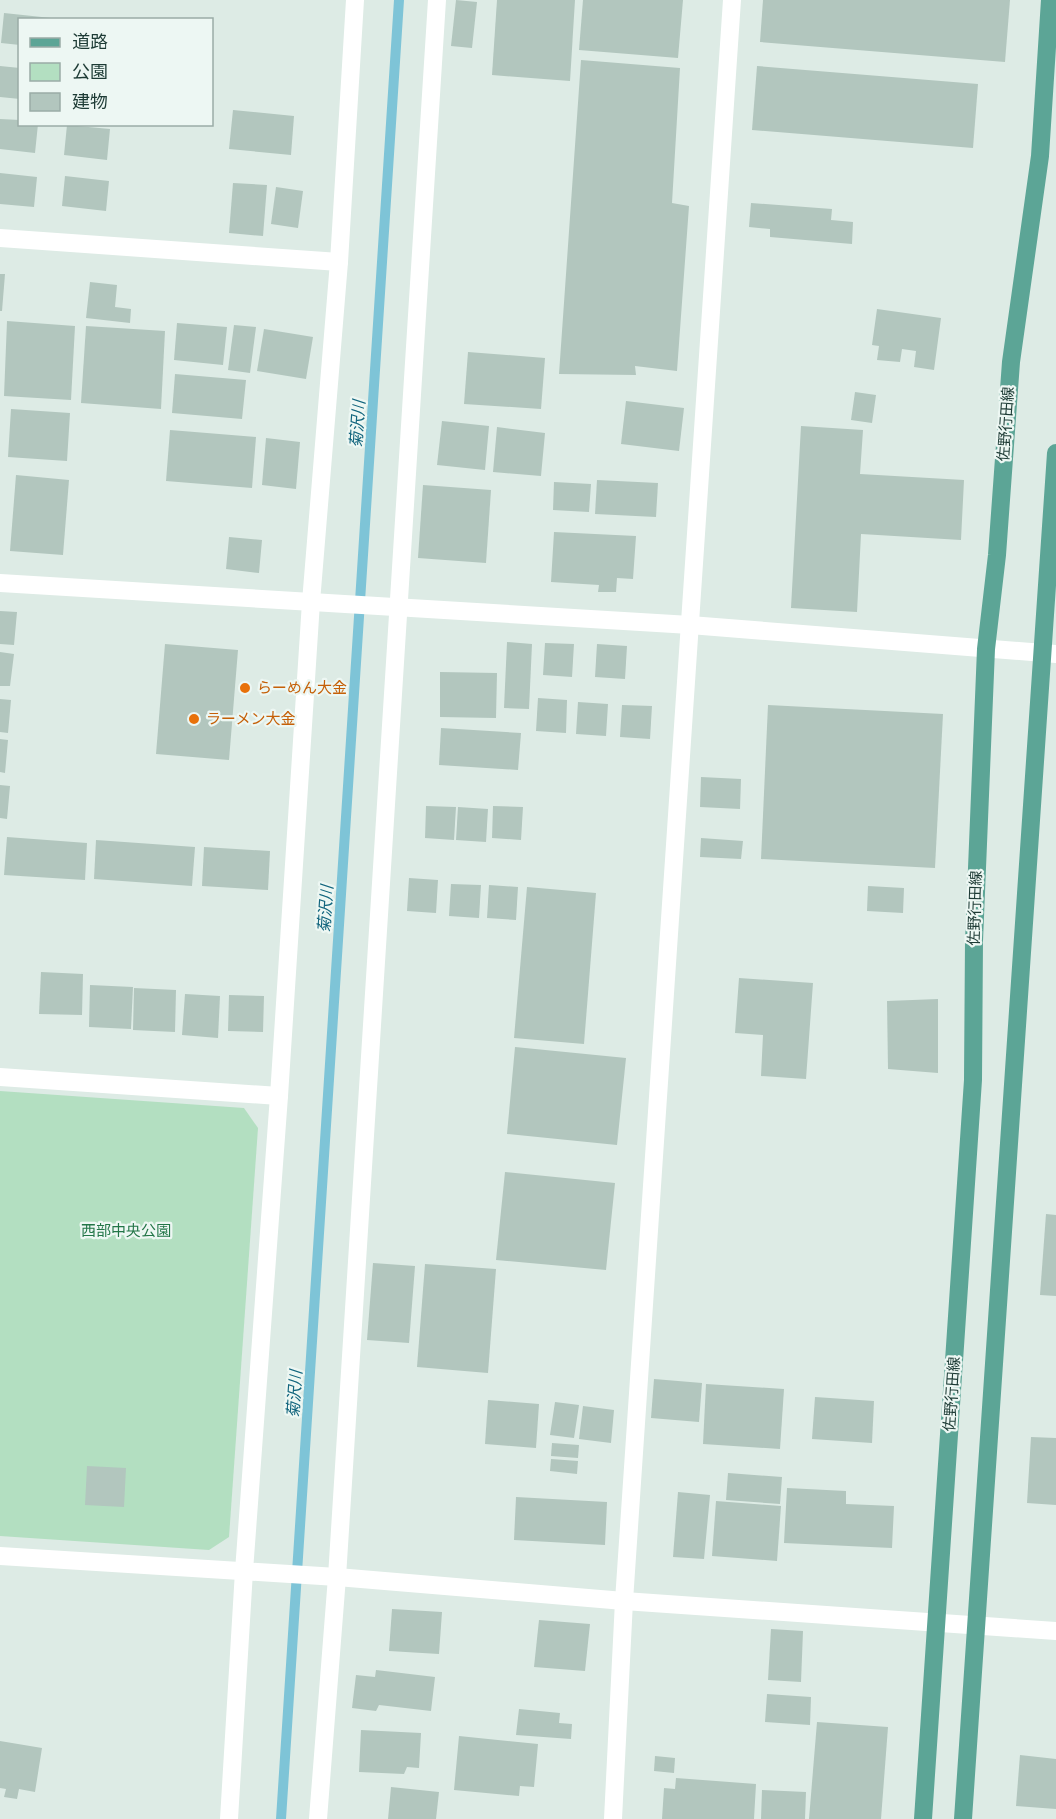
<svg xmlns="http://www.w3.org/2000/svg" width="1056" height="1819" viewBox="0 0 1056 1819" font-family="'IBM Plex Sans','Noto Sans JP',sans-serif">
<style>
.green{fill:#b3dfc1}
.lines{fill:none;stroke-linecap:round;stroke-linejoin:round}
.stream{stroke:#7ec4d7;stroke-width:10}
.building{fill:#b2c6be}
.minor{stroke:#fff;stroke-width:18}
.major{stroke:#5ca596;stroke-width:18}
.food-dot{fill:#e8710a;stroke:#edf7f3;stroke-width:2}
.labels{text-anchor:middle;stroke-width:4.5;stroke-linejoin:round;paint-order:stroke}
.street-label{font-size:15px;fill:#1d3b35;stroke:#edf7f3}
.food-label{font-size:15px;fill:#c56008;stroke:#edf7f3;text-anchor:start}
.park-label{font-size:15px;fill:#237648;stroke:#edf7f3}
.water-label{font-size:16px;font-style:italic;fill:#12657d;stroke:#edf7f3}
</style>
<rect width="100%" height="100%" fill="#ddebe5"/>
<polygon class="green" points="0,1091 244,1108 258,1128 229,1537 209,1550 0,1536"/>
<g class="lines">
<polyline class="stream" points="281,1819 399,0"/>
</g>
<g class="building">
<polygon points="456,0 477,2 472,48 451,46"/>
<polygon points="497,0 575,0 570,81 492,75"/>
<polygon points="583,0 683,0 678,58 579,50"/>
<polygon points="763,0 1010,0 1005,62 760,42"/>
<polygon points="4,13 51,18 51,20 20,20 20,45 1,43"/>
<polygon points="581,60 680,68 672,203 689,206 677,371 635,366 636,375 559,374"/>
<polygon points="0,66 20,68 20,99 0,97"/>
<polygon points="757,66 978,84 973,148 752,130"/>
<polygon points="233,110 294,116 291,155 229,149"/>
<polygon points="0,119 20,120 20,124 38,124 35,153 0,149"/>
<polygon points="67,125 110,129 107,160 64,155"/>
<polygon points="0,173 37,177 34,207 0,204"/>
<polygon points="65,176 109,181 106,211 62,206"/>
<polygon points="233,183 267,185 263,236 229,233"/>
<polygon points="276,187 303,191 298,228 271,224"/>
<polygon points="751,203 832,209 831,220 853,222 852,244 770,237 770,229 749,227"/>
<polygon points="0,274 5,274 2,311 0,311"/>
<polygon points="90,282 117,285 115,307 131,309 130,323 86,318"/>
<polygon points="877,309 941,318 934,370 914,367 916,351 902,349 900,362 877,360 879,346 872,345"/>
<polygon points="7,321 75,326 71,400 4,396"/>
<polygon points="177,323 227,327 223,365 174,360"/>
<polygon points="234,325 256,327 250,373 228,370"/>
<polygon points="86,326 165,331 161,409 81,403"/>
<polygon points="264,329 313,337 306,379 257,371"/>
<polygon points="468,352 545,358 541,409 464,404"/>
<polygon points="175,374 246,380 242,419 172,413"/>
<polygon points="855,392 876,395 872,423 851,420"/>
<polygon points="626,401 684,408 679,451 621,444"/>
<polygon points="11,409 70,413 67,461 8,457"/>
<polygon points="442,421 489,426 485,470 437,465"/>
<polygon points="801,426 863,430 860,474 964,480 961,540 861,534 857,612 791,608"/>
<polygon points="497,427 545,433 541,476 493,472"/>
<polygon points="170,430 256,437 252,488 166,481"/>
<polygon points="266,438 300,442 296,489 262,485"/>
<polygon points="16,475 69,480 63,555 10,551"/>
<polygon points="597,480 658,483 656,517 595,514"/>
<polygon points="554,482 591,484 589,512 553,510"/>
<polygon points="423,485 491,490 486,563 418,558"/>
<polygon points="554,532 636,536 633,579 617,578 616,592 598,592 599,585 551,582"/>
<polygon points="229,537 262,540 259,573 226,569"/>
<polygon points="0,611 17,612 14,645 0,644"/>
<polygon points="507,642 532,644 529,709 504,708"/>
<polygon points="545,643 574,644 572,677 543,675"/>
<polygon points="165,644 238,650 229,760 156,754"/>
<polygon points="597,644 627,646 625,679 595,677"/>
<polygon points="0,652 14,654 10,686 0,686"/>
<polygon points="440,672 497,673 496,718 440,717"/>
<polygon points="538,698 567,700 566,733 536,731"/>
<polygon points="0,699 11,700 8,733 0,732"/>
<polygon points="578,702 608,704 606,736 576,734"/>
<polygon points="622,705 652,706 650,739 620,737"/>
<polygon points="768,705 943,714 935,868 761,859"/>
<polygon points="441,728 521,733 518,770 439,765"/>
<polygon points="0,739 8,740 5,773 0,772"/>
<polygon points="701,777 741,779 740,809 700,807"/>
<polygon points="0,785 10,786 7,819 0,818"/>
<polygon points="426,806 456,807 454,840 425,838"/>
<polygon points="493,806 523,807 521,840 492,838"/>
<polygon points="458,807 488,809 486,842 456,840"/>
<polygon points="7,837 87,843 85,880 4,875"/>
<polygon points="701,838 743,841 741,859 700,857"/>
<polygon points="96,840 195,847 192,886 94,879"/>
<polygon points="204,847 270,851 268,890 202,886"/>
<polygon points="409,878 438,880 436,913 407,911"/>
<polygon points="451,884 481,885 479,918 449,916"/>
<polygon points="489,885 518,887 516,920 487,918"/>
<polygon points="868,886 904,888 903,913 867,911"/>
<polygon points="527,887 596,893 584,1044 514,1038"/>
<polygon points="41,972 83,974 82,1015 39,1014"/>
<polygon points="739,978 813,983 806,1079 761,1076 763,1035 735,1033"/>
<polygon points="90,985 133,987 131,1029 89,1027"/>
<polygon points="134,988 176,990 175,1032 133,1030"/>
<polygon points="185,994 220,996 218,1038 182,1035"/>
<polygon points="229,995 264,996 263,1032 228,1031"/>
<polygon points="938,999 938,1073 888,1069 887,1001"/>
<polygon points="515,1047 626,1058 617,1145 507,1134"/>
<polygon points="505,1172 615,1183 606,1270 496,1260"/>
<polygon points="1046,1214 1056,1215 1056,1296 1040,1295"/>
<polygon points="373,1263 415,1266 409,1343 367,1340"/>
<polygon points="425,1264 496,1269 488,1373 417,1367"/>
<polygon points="654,1379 702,1383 699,1422 651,1418"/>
<polygon points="706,1384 784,1389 780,1449 703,1444"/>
<polygon points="815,1397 874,1401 872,1443 812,1439"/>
<polygon points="488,1400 539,1404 536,1448 485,1444"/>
<polygon points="555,1402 579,1405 574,1438 550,1435"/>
<polygon points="583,1406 614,1410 611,1443 579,1439"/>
<polygon points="1031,1437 1056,1438 1056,1505 1027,1503"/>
<polygon points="552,1443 579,1445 578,1458 551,1456"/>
<polygon points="551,1459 578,1461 577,1474 550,1471"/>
<polygon points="87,1466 126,1468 124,1507 85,1505"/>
<polygon points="728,1473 782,1477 780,1504 726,1500"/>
<polygon points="787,1488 846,1491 846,1504 894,1506 892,1548 784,1543"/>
<polygon points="678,1492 710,1495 704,1559 673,1557"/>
<polygon points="516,1497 607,1502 605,1545 514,1540"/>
<polygon points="716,1501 781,1506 777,1561 712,1556"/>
<polygon points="392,1609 442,1612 439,1654 389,1651"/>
<polygon points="539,1620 590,1624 585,1671 534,1667"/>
<polygon points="771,1629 803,1631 801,1682 768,1680"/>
<polygon points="376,1670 435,1677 431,1711 379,1705 376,1711 352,1708 356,1675 375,1677"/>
<polygon points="767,1694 811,1697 810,1725 765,1722"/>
<polygon points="519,1709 560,1713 559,1723 572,1724 571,1739 516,1735"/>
<polygon points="817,1722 888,1727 881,1819 809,1819"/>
<polygon points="361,1730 421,1733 419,1768 407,1767 404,1774 359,1772"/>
<polygon points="459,1736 538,1744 534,1787 520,1786 519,1796 454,1790"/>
<polygon points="0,1741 42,1748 35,1792 19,1789 17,1799 4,1797 6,1789 0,1788"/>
<polygon points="1020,1755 1056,1759 1056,1809 1016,1806"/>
<polygon points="655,1756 675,1758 674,1773 654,1771"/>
<polygon points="676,1778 756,1784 754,1819 662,1819 664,1788 675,1789"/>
<polygon points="391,1787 439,1792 436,1819 388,1819"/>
<polygon points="762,1790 806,1792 805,1819 761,1819"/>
</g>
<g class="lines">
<g class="minor">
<polyline points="0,238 339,262"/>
<polyline points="0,583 690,625 1056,654"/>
<polyline points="0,1077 279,1096"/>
<polyline points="0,1556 337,1577 624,1601 1056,1631"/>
<polyline points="229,1819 244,1571 279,1096 311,602 339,262 355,0"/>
<polyline points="318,1819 337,1577 437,0"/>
<polyline points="613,1819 624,1601 732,0"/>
</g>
<g class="major">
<polyline points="923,1819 973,1080 974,941 986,649 997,555 1011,362 1040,156 1050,0"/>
<polyline points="963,1819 1056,453"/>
</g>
</g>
<g class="food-dot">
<circle cx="245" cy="688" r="6"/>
<circle cx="194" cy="719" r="6"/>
</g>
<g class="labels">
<g class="street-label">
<text transform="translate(1006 424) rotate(-86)" y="5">佐野行田線</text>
<text transform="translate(975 908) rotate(-88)" y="5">佐野行田線</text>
<text transform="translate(952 1394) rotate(-86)" y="5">佐野行田線</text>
</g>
<g class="food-label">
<text x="257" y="693">らーめん大金</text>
<text x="206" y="724">ラーメン大金</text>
</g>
<g class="park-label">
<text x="126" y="1236">西部中央公園</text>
</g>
<g class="water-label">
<text transform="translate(357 424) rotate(-86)" y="6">菊沢川</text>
<text transform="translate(325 909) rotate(-86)" y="6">菊沢川</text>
<text transform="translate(294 1394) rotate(-86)" y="6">菊沢川</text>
</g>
</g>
<rect x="18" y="18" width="195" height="108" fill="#edf7f3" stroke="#9aaca7" stroke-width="1.5"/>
<rect x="30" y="38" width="30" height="9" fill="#5ca596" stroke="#9aaca7" stroke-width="1.5"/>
<text x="72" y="48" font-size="18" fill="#1d3b35">道路</text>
<rect x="30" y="63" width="30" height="18" fill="#b3dfc1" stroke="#9aaca7" stroke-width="1.5"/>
<text x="72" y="78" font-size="18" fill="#1d3b35">公園</text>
<rect x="30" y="93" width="30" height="18" fill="#b2c6be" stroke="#9aaca7" stroke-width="1.5"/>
<text x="72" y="108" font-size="18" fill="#1d3b35">建物</text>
</svg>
